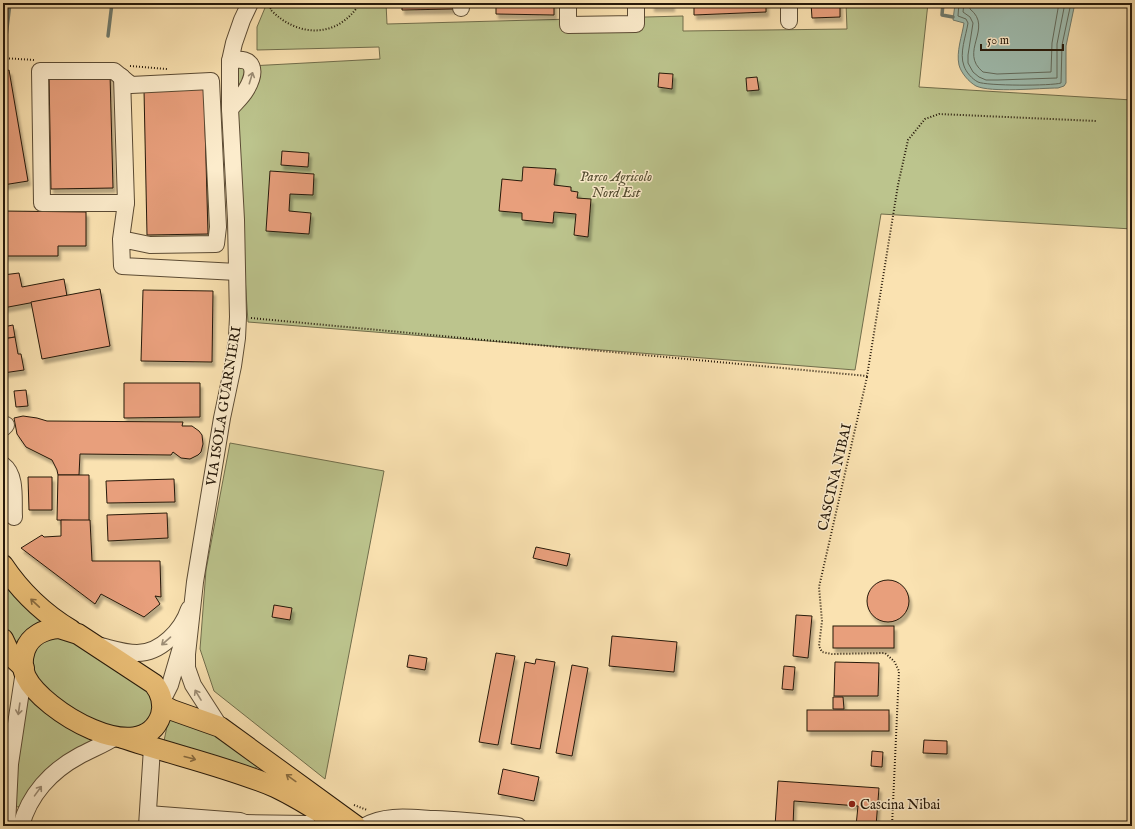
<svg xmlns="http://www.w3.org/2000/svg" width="1135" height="829" viewBox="0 0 1135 829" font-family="'IM FELL English',serif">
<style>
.green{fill:#bcc48d;stroke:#716e4c}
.water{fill:#9fbdb0;stroke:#6f7b6e}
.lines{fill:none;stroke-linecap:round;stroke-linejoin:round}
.shore{stroke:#626b5d;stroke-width:1}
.stream{stroke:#6f7b6e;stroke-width:3.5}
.building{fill:#e89f7b;stroke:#26190a;filter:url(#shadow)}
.minor-casing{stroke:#5b4b34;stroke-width:18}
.major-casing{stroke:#26190a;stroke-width:22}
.path{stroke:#26190a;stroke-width:2;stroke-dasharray:1 2;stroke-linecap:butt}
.minor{stroke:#fceccc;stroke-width:16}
.major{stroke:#edc178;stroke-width:20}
.oneway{stroke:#9c8d75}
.oneway2{stroke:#8a6d41}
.poi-dot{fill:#8f2418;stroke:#fceccc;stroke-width:1.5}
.labels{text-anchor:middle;stroke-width:3;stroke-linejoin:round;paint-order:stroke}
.park-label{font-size:14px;font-style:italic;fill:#534c31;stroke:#fceccc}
.street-label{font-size:14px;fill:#26190a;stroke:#fceccc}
.poi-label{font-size:14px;fill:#26190a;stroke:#fceccc;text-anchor:start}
</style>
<defs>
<filter id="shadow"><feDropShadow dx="2.5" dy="4.5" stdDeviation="1" flood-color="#0004"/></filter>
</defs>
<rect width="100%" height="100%" fill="#fae2b1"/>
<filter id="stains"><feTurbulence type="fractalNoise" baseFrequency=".005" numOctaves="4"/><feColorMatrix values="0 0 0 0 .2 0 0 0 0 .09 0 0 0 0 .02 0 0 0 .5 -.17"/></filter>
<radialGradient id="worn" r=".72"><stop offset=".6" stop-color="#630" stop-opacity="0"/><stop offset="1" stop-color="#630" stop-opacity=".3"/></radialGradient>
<g class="green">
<polygon points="267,3 386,3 387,24 683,16 683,31 847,29 846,3 928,3 919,87 1132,100 1132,229 881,214 855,370 248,322 231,67 380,59 379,47 257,50 257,27"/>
<polygon points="230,443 384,471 325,779 214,691 200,649 206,570"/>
<polygon points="3,570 42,620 18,642 16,642 9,638 3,626"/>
<polygon points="60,634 145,684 156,702 146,726 116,730 57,703 29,668 38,642"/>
<path d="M26 688 106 739C97 741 87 743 79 747 50 761 39 781 21 806L17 807 13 802Z"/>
<polygon points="172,702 257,766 255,769 164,741"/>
</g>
<path class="water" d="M970 3H1075L1066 46V83L1064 86 1058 88C1040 88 991 93 976 86 969 82 961 73 959 65 956 52 962 36 964 23L953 20 955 4 967 5Z"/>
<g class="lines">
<g class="shore">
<path d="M959 3 958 16 966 19 968 23C966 36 959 53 964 66 966 72 972 79 978 82 986 86 1052 86 1061 83L1062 45 1071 3"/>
<polyline points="964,3 963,12 970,17 973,23 968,55 968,63 973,72 979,77 986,80 998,80 1057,78 1057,44 1065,3"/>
<path d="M970 3V9C994 28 958 52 983 72L997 74 1051 72 1052 43 1059 3"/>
</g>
<g class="stream">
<polyline points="943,3 942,15 953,17"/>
<polyline points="108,36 112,3"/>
<polyline points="4,53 10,3"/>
</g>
</g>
<g class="building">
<polygon points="402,3 453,3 453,9 402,10"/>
<polygon points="496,3 554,3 554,15 496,14"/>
<rect x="652" y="3" width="20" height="4"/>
<polygon points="694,3 766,3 766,12 694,15"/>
<polygon points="811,3 840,3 840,17 812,18"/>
<polygon points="9,70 28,181 3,185 3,72"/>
<polygon points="659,73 673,74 672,89 658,87"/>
<polygon points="110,74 113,188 51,189 49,75"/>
<polygon points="757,77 759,90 747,91 746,78"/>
<polygon points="204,88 208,234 147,235 144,90"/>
<polygon points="282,151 309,153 308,167 281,165"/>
<polygon points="523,167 556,169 554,185 571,187 571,191 578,192 577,198 591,199 588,237 574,235 576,214 554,212 553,223 522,220 522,213 499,211 502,179 522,181"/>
<polygon points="270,171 314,174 313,195 290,194 289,211 311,213 309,234 266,231"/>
<polygon points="3,211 86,212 86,246 58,246 58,256 3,256"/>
<polygon points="19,273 22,287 64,279 67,296 3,308 3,275"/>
<polygon points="100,289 110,346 42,359 31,302"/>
<polygon points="143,290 213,291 212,362 141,361"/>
<polygon points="13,325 15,337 3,339 3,327"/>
<polygon points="15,337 18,354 21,354 24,370 3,373 3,339"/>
<polygon points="124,383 200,383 200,417 124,418"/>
<polygon points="26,390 28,406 16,407 14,391"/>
<polygon points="23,416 37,418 47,421 183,422 182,426 192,426 199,431 202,435 203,444 201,452 198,455 190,459 181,458 173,452 171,455 80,454 79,475 58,475 57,470 52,460 26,447 17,434 14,418"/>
<polygon points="58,475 89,475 89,521 57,520"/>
<polygon points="28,477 52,477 52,510 29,510"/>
<polygon points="174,479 175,502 107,503 106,481"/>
<polygon points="167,513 168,538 108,541 107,515"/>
<polygon points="61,520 90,520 92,561 160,561 161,597 155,596 160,604 144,617 101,594 95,604 21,548 42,535 44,537 61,536"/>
<polygon points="536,547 570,554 567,566 533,558"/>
<circle cx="888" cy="601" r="21"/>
<polygon points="274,605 292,608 290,620 272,617"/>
<polygon points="796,615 812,616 808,658 793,656"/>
<rect x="833" y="626" width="61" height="22"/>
<polygon points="612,636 677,642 674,672 609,666"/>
<polygon points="496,653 515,656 498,745 479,742"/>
<polygon points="409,655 427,658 425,670 407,667"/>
<polygon points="536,659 555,662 540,749 511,744 525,662 535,664"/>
<polygon points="835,662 879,663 878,696 834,696"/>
<polygon points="572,665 588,668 572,756 556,753"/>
<polygon points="784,666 795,667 793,690 782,689"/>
<polygon points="833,697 843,697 844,709 833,709"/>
<rect x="807" y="710" width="82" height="21"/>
<polygon points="924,740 947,741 947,754 923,753"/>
<polygon points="872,751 883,752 882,767 871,766"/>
<polygon points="503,769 539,777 534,801 498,794"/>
<polygon points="778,781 879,788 876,826 856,826 858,806 794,801 793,826 775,826"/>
</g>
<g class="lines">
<g class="minor-casing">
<g id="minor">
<polyline points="461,3 461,8"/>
<polyline points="568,3 568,25 636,24 636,3"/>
<polyline points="789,3 789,21"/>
<polyline points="122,77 126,203"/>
<path d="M230 109C235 103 242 97 246 90 257 72 255 55 230 61"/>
<polyline points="121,239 126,203 42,203 40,71 114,71 131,85 211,81 218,227 216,244 150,245 121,239 122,266 237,272"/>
<polyline points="3,428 6,425"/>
<path d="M3 465C17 475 13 501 14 517"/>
<path d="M101 646C113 649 125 653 137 653 161 653 182 630 189 609"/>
<polyline points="162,701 170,685 182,644"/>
<polyline points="220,727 193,685 187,668 187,654 195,582 222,418 233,366 237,338 238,317 236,220 230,109 230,61 234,43 242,20 250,3"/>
<polyline points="148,814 240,821 245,823 248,826"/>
<polyline points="245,823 307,824"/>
<polyline points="7,826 10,764 24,671"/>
<path d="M21 826C29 795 51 771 79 756 92 749 105 744 117 736"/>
<polyline points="147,826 152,748"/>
<path d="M365 826C386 814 411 818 435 819 463 820 490 823 518 826"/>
</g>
</g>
<g class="major-casing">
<g id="major">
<path d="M3 565C21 592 43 613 71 630"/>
<path d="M59 628 78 634 154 684C161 693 164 704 161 715 142 771 42 710 26 677 22 669 22 659 25 650 30 636 44 629 59 628Z"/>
<polyline points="3,639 11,656 24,668"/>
<polyline points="162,703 166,707 172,710 220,727 356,826"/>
<path d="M123 738C173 755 225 766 275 787 298 798 320 812 341 826"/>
</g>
</g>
<g class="path">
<path d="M274 3 270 9C297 38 338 39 360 3"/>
<polyline points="3,58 34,60"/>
<polyline points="130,66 167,69"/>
<polyline points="251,318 867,376 898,185 908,140 925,119 939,114 1096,121"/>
<polyline points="867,377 819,587 822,621 819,646 822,652 832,654 885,653 894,661 899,671 892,826"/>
<polyline points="3,684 5,700"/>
<polyline points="354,805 367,810"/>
</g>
<use href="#minor" class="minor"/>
<use href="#major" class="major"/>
</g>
<defs><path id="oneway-shaft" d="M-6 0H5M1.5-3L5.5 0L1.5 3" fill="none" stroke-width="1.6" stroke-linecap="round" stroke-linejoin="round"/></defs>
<g class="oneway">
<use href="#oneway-shaft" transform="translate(251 78) rotate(-73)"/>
<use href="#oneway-shaft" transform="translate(166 641) rotate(139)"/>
<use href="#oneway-shaft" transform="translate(198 695) rotate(-121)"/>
<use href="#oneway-shaft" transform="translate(19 709) rotate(98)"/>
<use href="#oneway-shaft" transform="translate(38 791) rotate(-54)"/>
</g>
<g class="oneway2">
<use href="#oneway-shaft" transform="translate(35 603) rotate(-137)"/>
<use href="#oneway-shaft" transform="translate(190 758) rotate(15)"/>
<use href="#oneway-shaft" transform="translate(291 778) rotate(-144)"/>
</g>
<circle class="poi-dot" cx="852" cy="804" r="4"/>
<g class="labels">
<g class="park-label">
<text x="616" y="181">Parco Agricolo<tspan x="616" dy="16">Nord Est</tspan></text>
</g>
<g class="street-label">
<text transform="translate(223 406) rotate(-81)" y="5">VIA ISOLA GUARNIERI</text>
<text transform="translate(834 477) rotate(-77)" y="5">CASCINA NIBAI</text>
</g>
<g class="poi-label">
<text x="860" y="809">Cascina Nibai</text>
</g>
</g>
<rect width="1135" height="829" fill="none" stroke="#fae2b1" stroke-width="16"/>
<rect x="4" y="4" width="1127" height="821" fill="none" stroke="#26190a" stroke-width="2"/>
<rect x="8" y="8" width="1119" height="813" fill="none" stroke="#26190a"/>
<path d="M981 44v6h82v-6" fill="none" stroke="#26190a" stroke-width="2"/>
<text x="987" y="44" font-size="12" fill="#26190a" stroke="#fceccc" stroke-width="3" paint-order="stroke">50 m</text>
<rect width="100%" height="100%" filter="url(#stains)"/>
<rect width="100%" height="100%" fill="url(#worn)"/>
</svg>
